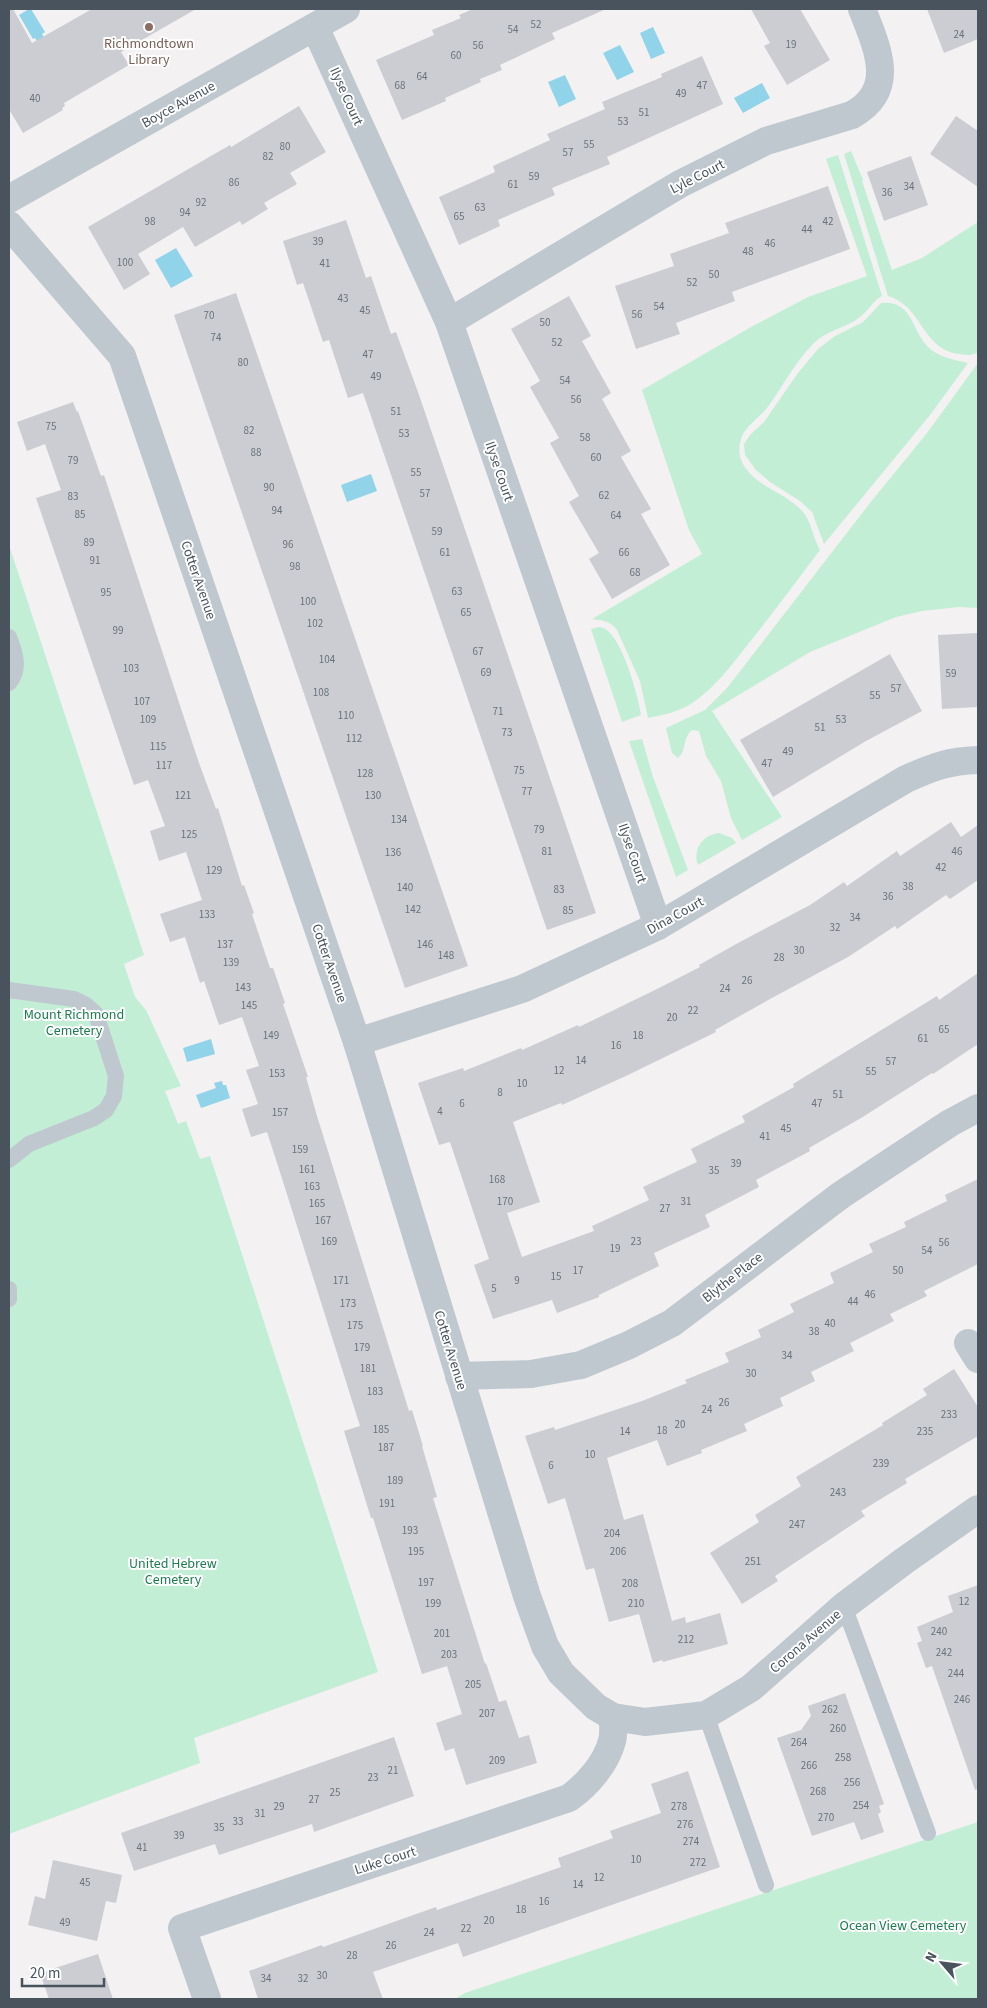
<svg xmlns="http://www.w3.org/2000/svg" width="987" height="2008" viewBox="0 0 987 2008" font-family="'Source Sans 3',sans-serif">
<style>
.green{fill:#c2eed5}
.water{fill:#91d3e9}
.building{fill:#cbcdd3}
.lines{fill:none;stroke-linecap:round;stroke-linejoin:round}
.lane{stroke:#bfc7cf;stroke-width:16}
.street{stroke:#bfc7cf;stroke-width:28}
.education-dot{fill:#8d6e63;stroke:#fff;stroke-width:2}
.labels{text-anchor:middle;stroke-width:4;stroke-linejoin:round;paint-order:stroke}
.number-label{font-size:11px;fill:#6a727b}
.education-label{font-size:14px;fill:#785e54;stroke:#fff}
.street-label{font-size:14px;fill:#49535e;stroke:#fff}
.park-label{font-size:14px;fill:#1b7d50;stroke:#fff}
</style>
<rect width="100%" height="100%" fill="#f3f1f1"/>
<g class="green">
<path d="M851 151 863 180 862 181 892 270 922 258 978 222V352C972 356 967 355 959 354 921 349 923 306 888 296L844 154Z"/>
<path d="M838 155 882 296C873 301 868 311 860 317 846 328 827 330 814 343 795 362 783 386 767 408 760 417 747 425 742 436 739 444 738 454 742 462 754 487 786 492 803 512 811 521 813 538 820 550 795 583 771 616 745 648 730 667 715 687 695 701 682 711 663 715 648 718L640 681 617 630C611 621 601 620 592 619L702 554 689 530 642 390 751 327 808 297 867 276 826 159Z"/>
<path d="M881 303C913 300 911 330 928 347 938 357 955 360 968 363L930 415 824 544 812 512 800 501 770 482 756 470 745 455 744 444 750 435 764 422 798 373 818 349 835 336 863 322Z"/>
<path d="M978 363V608L959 607 922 611 896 617 810 652 712 711 782 817 742 840 731 818 721 781 706 756 699 731 692 730C682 738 687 751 678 758L672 753 666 728 705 710 727 688 870 503 927 433Z"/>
<polygon points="9,545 144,955 124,964 135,997 146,1010 181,1086 165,1091 178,1124 186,1121 200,1159 210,1156 378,1672 194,1738 200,1763 9,1834"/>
<path d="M599 627C620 627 638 696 641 715L622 722 591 629Z"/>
<polygon points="642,739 653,777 688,870 676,877 629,741"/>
<path d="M719 833 732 838 736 843 698 865C692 849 703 835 719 833Z"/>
<polygon points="978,1822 978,1999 455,1999 465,1993"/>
</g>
<g class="water">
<polygon points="29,9 31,9 45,32 42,34 45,39 38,43 35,38 33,39 19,15"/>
<polygon points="653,27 665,53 651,59 640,33"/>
<polygon points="620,45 634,72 617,80 603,53"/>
<polygon points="565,75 576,99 559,107 548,82"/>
<polygon points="762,83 770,98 743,113 734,98"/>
<polygon points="176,248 193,276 171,288 155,260"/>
<polygon points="371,474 377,491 347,502 341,485"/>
<polygon points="211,1039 215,1054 187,1062 183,1048"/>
<polygon points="222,1081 223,1085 226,1085 230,1098 201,1108 196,1095 216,1088 214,1083"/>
</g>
<g class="building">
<polygon points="9,9 13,9 32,43 92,9 196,9 121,52 129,65 64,103 65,106 62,108 63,110 23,133 9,109"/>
<polygon points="473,9 606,9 552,33 555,39 500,65 502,70 480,79 481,82 445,98 446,101 402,120 376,60 434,35 432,30 461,18 459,15"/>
<polygon points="751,9 800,9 830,60 787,85 764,46 770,43"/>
<polygon points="927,9 978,9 978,39 944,53"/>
<polygon points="702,56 723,104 607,157 610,164 552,188 555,195 498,220 500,226 459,245 439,197 495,172 493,166 550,140 547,134 605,109 602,102 662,77 661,74"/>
<polygon points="299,106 326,152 290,173 297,184 264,203 268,209 242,225 240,221 195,247 183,227 138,254 150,274 124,290 88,227 230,145 231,147"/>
<polygon points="956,116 978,131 978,187 930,154"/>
<polygon points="911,156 928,205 884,221 867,172"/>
<polygon points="828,186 850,249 732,292 735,301 676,323 680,334 636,349 615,286 674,266 670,254 729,233 725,223"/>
<polygon points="346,220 366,278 371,276 391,334 396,332 418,392 596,913 547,930 363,393 348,398 329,340 323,342 303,283 297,285 283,241"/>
<polygon points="236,293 468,966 405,988 174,315"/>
<polygon points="569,296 591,336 582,341 611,393 602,399 631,451 621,457 651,509 641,514 670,565 612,599 589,559 599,553 569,502 579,496 550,443 559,438 530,387 540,381 511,329"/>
<polygon points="73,402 77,412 78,411 101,476 104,475 199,763 216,809 218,808 242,886 244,885 254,913 252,914 270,968 273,968 285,1003 283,1004 308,1077 306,1077 317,1116 409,1411 412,1410 423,1446 422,1446 437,1497 433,1498 485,1664 486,1663 499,1702 506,1700 519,1738 529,1735 537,1763 466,1785 454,1748 445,1751 436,1723 462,1714 447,1666 422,1674 373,1518 371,1518 344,1431 360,1426 279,1169 267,1132 251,1137 242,1109 258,1104 246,1070 259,1066 242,1017 219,1025 204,981 200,983 185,937 170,942 160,914 202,900 186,852 159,861 150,831 165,826 148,780 134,785 36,498 61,490 45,444 27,451 17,422"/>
<polygon points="978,633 978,707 942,709 938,635"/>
<polygon points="890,654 922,711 866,741 773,797 740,740"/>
<polygon points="951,822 961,837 978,825 978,880 950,899 946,895 897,929 895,926 848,957 770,999 715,1030 716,1032 628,1075 562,1105 561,1103 513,1122 540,1202 507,1213 522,1257 594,1231 592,1226 649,1200 643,1187 697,1162 691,1149 745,1122 742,1116 794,1087 793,1084 937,996 939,1000 978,973 978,1044 933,1074 932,1073 861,1118 809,1148 810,1151 756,1180 759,1187 705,1215 710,1227 654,1253 659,1266 599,1295 599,1297 557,1313 552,1300 493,1319 474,1265 489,1259 450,1142 439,1145 418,1083 463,1068 464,1071 521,1048 522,1050 578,1025 579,1027 659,988 700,967 699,965 738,943 810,905 844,882 847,886 897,851 900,856"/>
<polygon points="978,1179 978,1264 924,1291 927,1296 890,1314 894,1321 850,1343 854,1351 811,1372 815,1381 780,1398 783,1406 744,1424 747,1431 701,1450 702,1453 667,1466 657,1440 607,1458 624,1520 643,1514 672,1621 685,1617 686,1623 720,1613 728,1644 663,1662 662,1660 653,1663 639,1614 609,1622 594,1568 586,1570 565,1498 548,1504 525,1436 554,1427 555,1430 642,1401 687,1383 685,1380 729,1362 725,1353 761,1337 758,1330 794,1312 790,1304 834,1283 830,1273 873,1252 869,1244 906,1227 904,1222 947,1201 945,1195"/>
<polygon points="954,1369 978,1407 978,1436 905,1479 907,1483 861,1511 865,1516 775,1576 778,1581 742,1604 710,1553 759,1522 755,1515 801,1486 796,1477 883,1425 882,1423 927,1395 923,1389"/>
<polygon points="978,1585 978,1789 975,1790 932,1666 926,1668 917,1643 922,1641 917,1627 953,1612 948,1596"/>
<polygon points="845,1693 884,1804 879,1806 881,1812 878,1814 884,1832 861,1840 854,1822 812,1836 777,1738 801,1730 811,1716 808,1706"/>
<polygon points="394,1737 414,1796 314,1832 312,1824 219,1855 215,1844 134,1871 121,1833"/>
<polygon points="688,1771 720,1867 463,1957 458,1943 373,1972 383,1999 258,1999 249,1971 322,1945 323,1947 436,1907 437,1910 561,1867 558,1858 613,1838 610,1831 661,1813 651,1784"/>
<polygon points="53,1860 122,1875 116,1903 106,1901 97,1941 28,1925 35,1896 45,1899"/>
<polygon points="98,1954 113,1999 49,1999 40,1973"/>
</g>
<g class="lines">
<g class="lane">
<path d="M9 637C15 652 21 669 9 683"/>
<polyline points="9,990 74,999 86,1005 96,1014 116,1076 114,1096 106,1110 94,1118 29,1144 9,1160"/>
<polyline points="9,1289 9,1299"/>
<polyline points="844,1606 928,1833"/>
<polyline points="706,1715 766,1885"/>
</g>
<g class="street">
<polyline points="315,27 449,322 658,926"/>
<polyline points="9,199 346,9"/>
<polyline points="9,225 122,356 357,1042 527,1596 545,1646 561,1673 596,1707 613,1717 645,1722 706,1715 751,1688 844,1606 904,1561 978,1509"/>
<path d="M449 322 680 184 766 141 852 115C898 89 877 48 862 9"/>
<path d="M357 1042 522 989 658 926 906 779C933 767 948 761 978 760"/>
<polyline points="968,1343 978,1359"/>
<polyline points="459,1376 531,1374 581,1365 629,1345 672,1323 841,1195 950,1123 978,1108"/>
<path d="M207 1999 182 1928 569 1798C587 1785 606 1764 612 1741 614 1734 613 1725 613 1717"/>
</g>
</g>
<circle class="education-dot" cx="149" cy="27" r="5"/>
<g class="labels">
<g class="number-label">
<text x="536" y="28">52</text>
<text x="513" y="33">54</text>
<text x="959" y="38">24</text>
<text x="791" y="48">19</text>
<text x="478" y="49">56</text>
<text x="456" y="59">60</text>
<text x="422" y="80">64</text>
<text x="400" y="89">68</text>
<text x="702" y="89">47</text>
<text x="681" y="97">49</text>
<text x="35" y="102">40</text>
<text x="644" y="116">51</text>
<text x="623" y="125">53</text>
<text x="589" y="148">55</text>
<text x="285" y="150">80</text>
<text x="568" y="156">57</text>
<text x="268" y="160">82</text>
<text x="534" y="180">59</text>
<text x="234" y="186">86</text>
<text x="513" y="188">61</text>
<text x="909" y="190">34</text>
<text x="887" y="196">36</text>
<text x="201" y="206">92</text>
<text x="480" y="211">63</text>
<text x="185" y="216">94</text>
<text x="459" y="220">65</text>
<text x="150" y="225">98</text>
<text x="828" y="225">42</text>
<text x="807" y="233">44</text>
<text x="318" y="245">39</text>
<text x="770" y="247">46</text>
<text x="748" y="255">48</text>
<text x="125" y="266">100</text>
<text x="325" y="267">41</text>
<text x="714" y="278">50</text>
<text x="692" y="286">52</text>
<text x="343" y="302">43</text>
<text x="659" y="310">54</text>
<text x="365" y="314">45</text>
<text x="637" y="318">56</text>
<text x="209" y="319">70</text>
<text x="545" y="326">50</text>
<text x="216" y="341">74</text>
<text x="557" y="346">52</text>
<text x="368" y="358">47</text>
<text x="243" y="366">80</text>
<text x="376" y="380">49</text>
<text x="565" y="384">54</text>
<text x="576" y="403">56</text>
<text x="396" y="415">51</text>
<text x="51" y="430">75</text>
<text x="249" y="434">82</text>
<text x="404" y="437">53</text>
<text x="585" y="441">58</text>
<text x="256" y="456">88</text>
<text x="596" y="461">60</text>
<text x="73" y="464">79</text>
<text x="416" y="476">55</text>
<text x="269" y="491">90</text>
<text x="425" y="497">57</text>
<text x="604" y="499">62</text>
<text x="73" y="500">83</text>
<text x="277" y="514">94</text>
<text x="80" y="518">85</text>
<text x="616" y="519">64</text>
<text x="437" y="535">59</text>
<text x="89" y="546">89</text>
<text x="288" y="548">96</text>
<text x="445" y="556">61</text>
<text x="624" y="556">66</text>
<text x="95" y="564">91</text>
<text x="295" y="570">98</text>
<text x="635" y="576">68</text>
<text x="457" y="595">63</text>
<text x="106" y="596">95</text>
<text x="308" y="605">100</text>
<text x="466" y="616">65</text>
<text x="315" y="627">102</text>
<text x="118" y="634">99</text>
<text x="478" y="655">67</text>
<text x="327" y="663">104</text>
<text x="131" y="672">103</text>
<text x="486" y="676">69</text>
<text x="951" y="677">59</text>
<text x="896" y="692">57</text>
<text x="321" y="696">108</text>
<text x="875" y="699">55</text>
<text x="142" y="705">107</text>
<text x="498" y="715">71</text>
<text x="346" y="719">110</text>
<text x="148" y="723">109</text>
<text x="841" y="723">53</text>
<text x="820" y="731">51</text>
<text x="507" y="736">73</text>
<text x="354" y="742">112</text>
<text x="158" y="750">115</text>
<text x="788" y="755">49</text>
<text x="767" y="767">47</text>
<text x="164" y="769">117</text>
<text x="519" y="774">75</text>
<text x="365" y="777">128</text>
<text x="527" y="795">77</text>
<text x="183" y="799">121</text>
<text x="373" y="799">130</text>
<text x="399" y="823">134</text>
<text x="539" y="833">79</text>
<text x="189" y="838">125</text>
<text x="547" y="855">81</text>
<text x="957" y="855">46</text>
<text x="393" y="856">136</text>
<text x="941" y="871">42</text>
<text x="214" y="874">129</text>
<text x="908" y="890">38</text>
<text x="405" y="891">140</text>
<text x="559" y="893">83</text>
<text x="888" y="900">36</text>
<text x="413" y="913">142</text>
<text x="568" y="914">85</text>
<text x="207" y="918">133</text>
<text x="855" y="921">34</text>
<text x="835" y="931">32</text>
<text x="225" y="948">137</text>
<text x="425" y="948">146</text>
<text x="799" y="954">30</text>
<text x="446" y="959">148</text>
<text x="779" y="961">28</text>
<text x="231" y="966">139</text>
<text x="747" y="984">26</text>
<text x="243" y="991">143</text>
<text x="725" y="992">24</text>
<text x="249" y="1009">145</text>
<text x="693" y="1014">22</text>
<text x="672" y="1021">20</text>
<text x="944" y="1033">65</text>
<text x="271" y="1039">149</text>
<text x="638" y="1039">18</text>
<text x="923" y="1042">61</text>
<text x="616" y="1049">16</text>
<text x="581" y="1064">14</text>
<text x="891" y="1065">57</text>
<text x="559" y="1074">12</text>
<text x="871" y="1075">55</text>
<text x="277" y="1077">153</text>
<text x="522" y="1087">10</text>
<text x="500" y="1096">8</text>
<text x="838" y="1098">51</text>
<text x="462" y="1107">6</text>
<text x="817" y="1107">47</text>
<text x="440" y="1115">4</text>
<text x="280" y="1116">157</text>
<text x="786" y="1132">45</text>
<text x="765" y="1140">41</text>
<text x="300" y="1153">159</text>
<text x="736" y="1167">39</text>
<text x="307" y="1173">161</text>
<text x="714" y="1174">35</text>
<text x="497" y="1183">168</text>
<text x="312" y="1190">163</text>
<text x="505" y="1205">170</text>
<text x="686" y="1205">31</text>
<text x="317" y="1207">165</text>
<text x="665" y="1212">27</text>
<text x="323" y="1224">167</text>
<text x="329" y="1245">169</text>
<text x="636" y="1245">23</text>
<text x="944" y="1246">56</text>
<text x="615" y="1252">19</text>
<text x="927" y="1254">54</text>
<text x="578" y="1274">17</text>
<text x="898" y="1274">50</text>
<text x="556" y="1280">15</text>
<text x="341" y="1284">171</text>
<text x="517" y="1284">9</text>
<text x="494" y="1292">5</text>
<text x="870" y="1298">46</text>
<text x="853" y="1305">44</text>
<text x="348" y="1307">173</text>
<text x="830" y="1327">40</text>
<text x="355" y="1329">175</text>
<text x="814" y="1335">38</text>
<text x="362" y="1351">179</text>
<text x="787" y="1359">34</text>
<text x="368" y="1372">181</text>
<text x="751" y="1377">30</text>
<text x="375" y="1395">183</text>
<text x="724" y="1406">26</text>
<text x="707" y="1413">24</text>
<text x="949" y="1418">233</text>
<text x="680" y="1428">20</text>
<text x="381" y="1433">185</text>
<text x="662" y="1434">18</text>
<text x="625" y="1435">14</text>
<text x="925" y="1435">235</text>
<text x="386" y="1451">187</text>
<text x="590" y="1458">10</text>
<text x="881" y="1467">239</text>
<text x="551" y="1469">6</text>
<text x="395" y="1484">189</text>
<text x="838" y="1496">243</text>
<text x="387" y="1507">191</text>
<text x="797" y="1528">247</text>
<text x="410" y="1534">193</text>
<text x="612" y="1537">204</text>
<text x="416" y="1555">195</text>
<text x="618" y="1555">206</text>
<text x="753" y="1565">251</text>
<text x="426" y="1586">197</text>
<text x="630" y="1587">208</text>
<text x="964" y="1605">12</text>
<text x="433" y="1607">199</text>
<text x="636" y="1607">210</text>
<text x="939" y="1635">240</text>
<text x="442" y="1637">201</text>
<text x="686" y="1643">212</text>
<text x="944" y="1656">242</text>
<text x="449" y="1658">203</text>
<text x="956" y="1677">244</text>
<text x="473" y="1688">205</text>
<text x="962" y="1703">246</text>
<text x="830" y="1713">262</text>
<text x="487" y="1717">207</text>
<text x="838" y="1732">260</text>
<text x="799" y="1746">264</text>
<text x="843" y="1761">258</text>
<text x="497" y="1764">209</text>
<text x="809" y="1769">266</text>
<text x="393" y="1774">21</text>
<text x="373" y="1781">23</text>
<text x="852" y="1786">256</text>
<text x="818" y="1795">268</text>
<text x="335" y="1796">25</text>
<text x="314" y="1803">27</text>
<text x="861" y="1809">254</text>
<text x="279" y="1810">29</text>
<text x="679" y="1810">278</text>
<text x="260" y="1817">31</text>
<text x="826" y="1821">270</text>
<text x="238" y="1825">33</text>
<text x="685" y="1828">276</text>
<text x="219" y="1831">35</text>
<text x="179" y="1839">39</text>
<text x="691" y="1845">274</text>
<text x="142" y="1851">41</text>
<text x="636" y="1863">10</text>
<text x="698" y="1866">272</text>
<text x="599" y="1881">12</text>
<text x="85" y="1886">45</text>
<text x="578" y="1888">14</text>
<text x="544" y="1905">16</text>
<text x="521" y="1913">18</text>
<text x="489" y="1924">20</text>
<text x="65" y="1926">49</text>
<text x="466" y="1932">22</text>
<text x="429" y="1936">24</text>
<text x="391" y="1949">26</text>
<text x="352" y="1959">28</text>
<text x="322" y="1979">30</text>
<text x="266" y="1982">34</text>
<text x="303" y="1982">32</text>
</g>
<g class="education-label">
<text x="149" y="48">Richmondtown<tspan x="149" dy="16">Library</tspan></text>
</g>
<g class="street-label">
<text transform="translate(347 96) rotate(66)" y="5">Ilyse Court</text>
<text transform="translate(178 104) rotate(-29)" y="5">Boyce Avenue</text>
<text transform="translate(697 176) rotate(-27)" y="5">Lyle Court</text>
<text transform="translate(500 471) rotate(71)" y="5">Ilyse Court</text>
<text transform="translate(199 580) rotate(71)" y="5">Cotter Avenue</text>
<text transform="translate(633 853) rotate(71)" y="5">Ilyse Court</text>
<text transform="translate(675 915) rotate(-29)" y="5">Dina Court</text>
<text transform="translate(330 963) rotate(71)" y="5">Cotter Avenue</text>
<text transform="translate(732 1277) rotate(-38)" y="5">Blythe Place</text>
<text transform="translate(451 1350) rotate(73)" y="5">Cotter Avenue</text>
<text transform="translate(805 1641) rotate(-41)" y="5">Corona Avenue</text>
<text transform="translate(385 1860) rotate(-18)" y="5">Luke Court</text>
</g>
<g class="park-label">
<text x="74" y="1019">Mount Richmond<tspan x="74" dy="16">Cemetery</tspan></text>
<text x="173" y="1568">United Hebrew<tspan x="173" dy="16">Cemetery</tspan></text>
<text x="903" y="1930">Ocean View Cemetery</text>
</g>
</g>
<rect width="987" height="2008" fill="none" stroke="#49535e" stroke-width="20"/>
<g transform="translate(942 1963) rotate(298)" stroke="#ffffff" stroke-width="4" paint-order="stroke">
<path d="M0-4L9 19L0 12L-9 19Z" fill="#49535e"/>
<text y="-8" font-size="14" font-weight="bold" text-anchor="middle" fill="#49535e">N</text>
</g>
<path d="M22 1978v8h82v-8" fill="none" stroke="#49535e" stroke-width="2.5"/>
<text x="30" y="1978" font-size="15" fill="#49535e" stroke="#ffffff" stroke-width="4" paint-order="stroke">20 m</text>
</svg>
